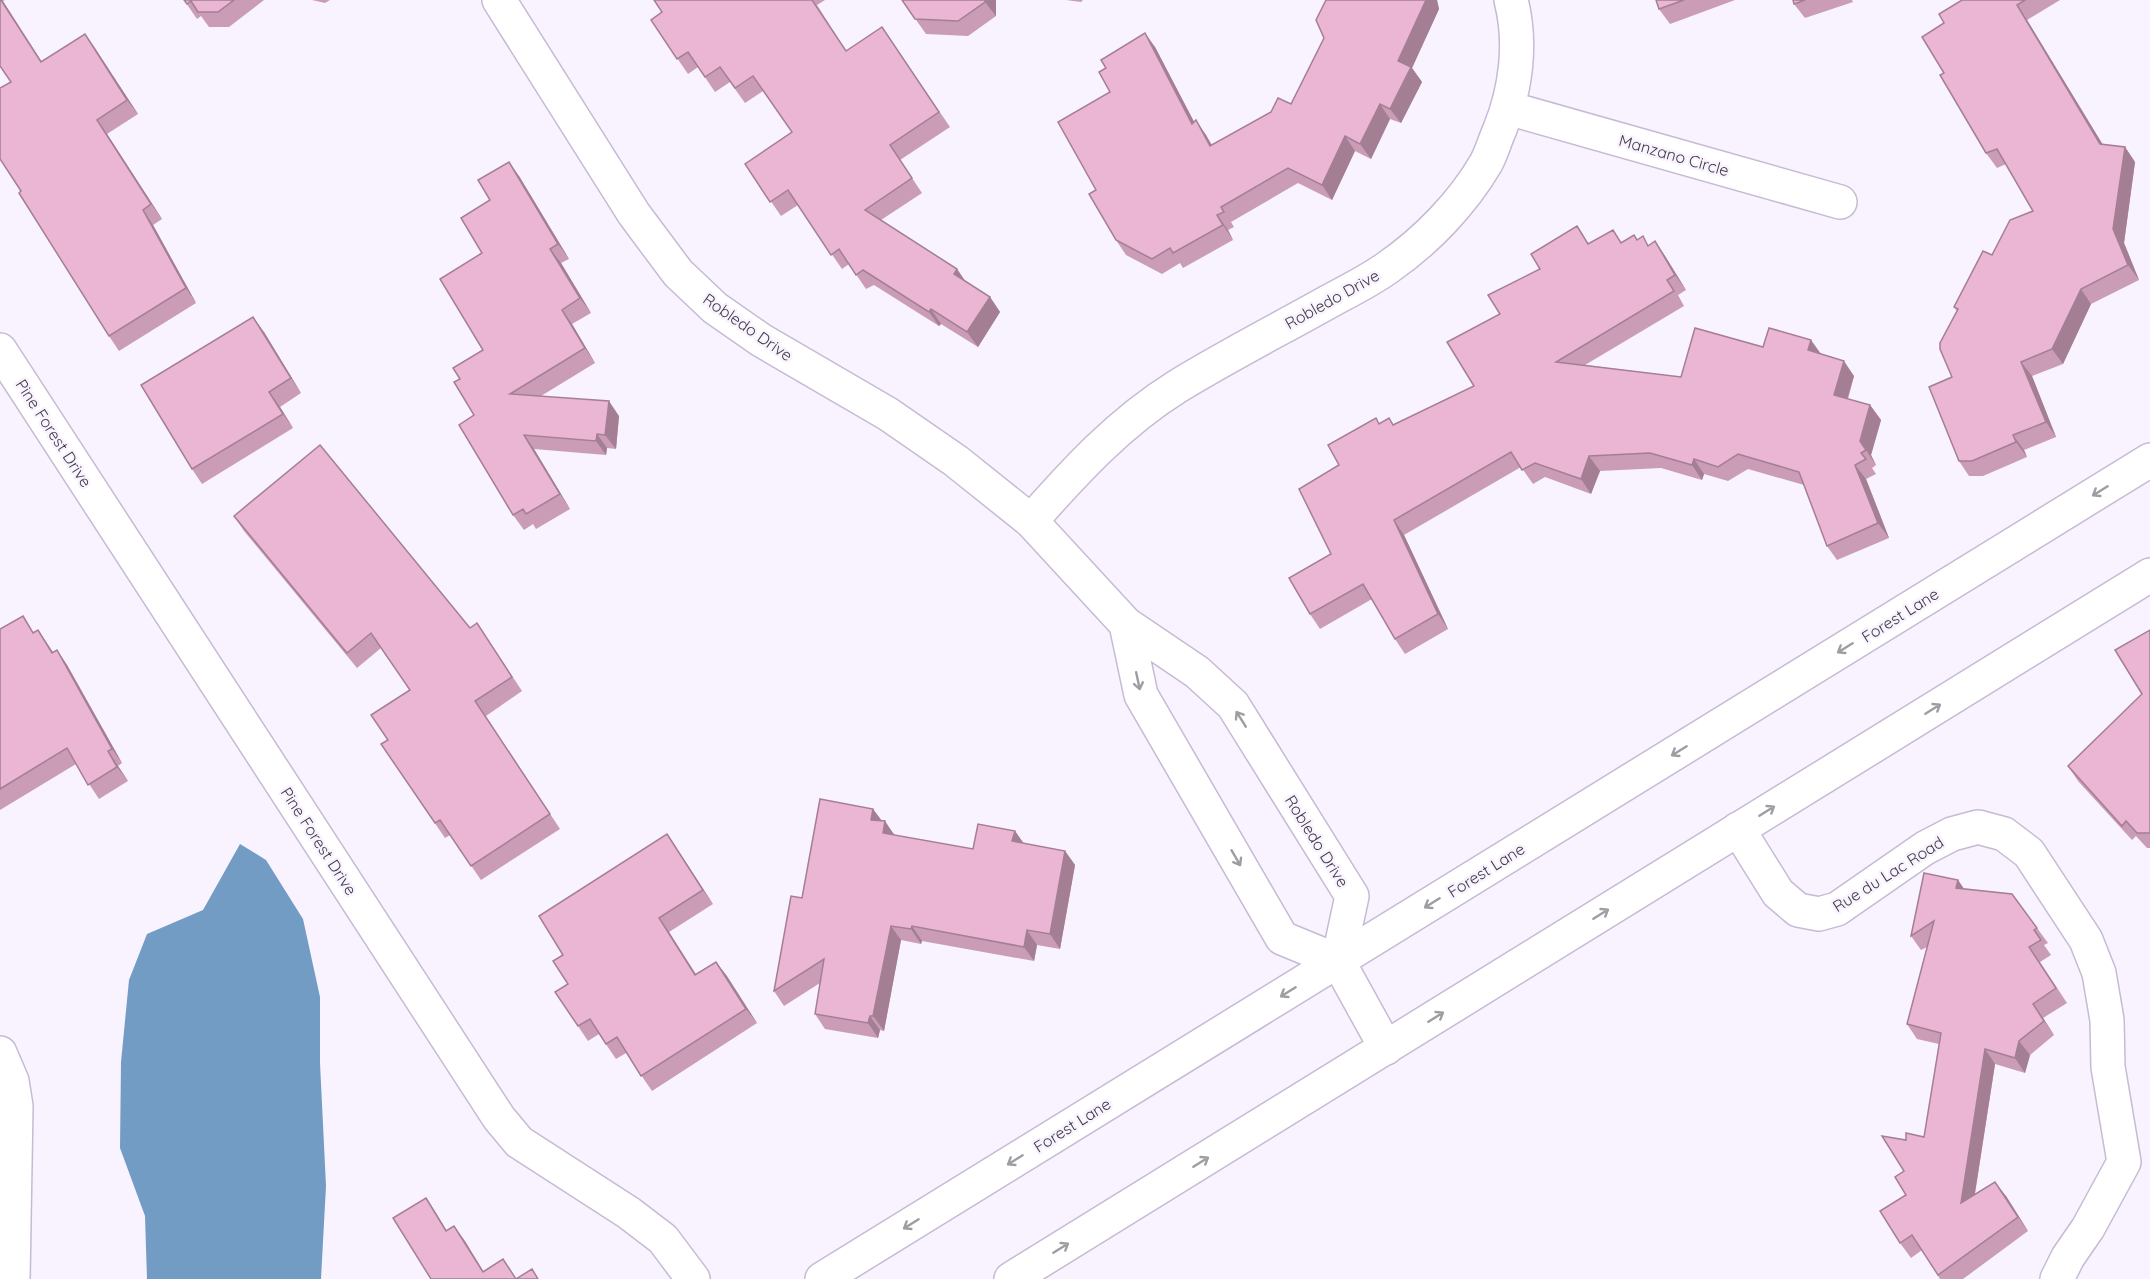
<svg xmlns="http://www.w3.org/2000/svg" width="2150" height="1279" viewBox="0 0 2150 1279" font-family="Quicksand,sans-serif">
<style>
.water{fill:#739cc4}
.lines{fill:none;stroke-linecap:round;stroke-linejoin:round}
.minor-casing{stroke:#c7bad4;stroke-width:36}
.secondary-casing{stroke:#c7bad4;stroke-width:36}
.minor{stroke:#fff;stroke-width:33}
.secondary{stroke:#fff;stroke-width:33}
.wall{fill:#ca9cb6}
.shaded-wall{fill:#a47f94}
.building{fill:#ebb5d4;stroke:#a47f94;stroke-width:1.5}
.oneway{stroke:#9f9ca2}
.labels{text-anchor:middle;stroke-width:5;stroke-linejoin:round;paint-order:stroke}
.street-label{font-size:16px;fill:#3f3a44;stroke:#f8f3fe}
</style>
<rect width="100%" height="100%" fill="#f8f3fe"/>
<polygon class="water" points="240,844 266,860 303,919 320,997 320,1063 326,1186 321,1279 147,1279 145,1216 120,1148 121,1062 129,980 147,934 203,910"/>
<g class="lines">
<g class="minor-casing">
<g id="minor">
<polyline points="499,0 634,214 678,273 715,308 761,340 888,414 956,461 1031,521 1126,624 1197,672 1233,705 1352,896 1338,961 1282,938 1141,695 1126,624"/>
<polyline points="1508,108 1840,202"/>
<polyline points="0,350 499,1118 519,1142 629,1213 663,1239 693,1279"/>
<path d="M1031 521C1075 471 1120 422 1178 386 1227 356 1278 330 1328 302 1348 291 1369 281 1387 268 1426 241 1462 204 1486 163 1492 152 1495 140 1500 129 1516 89 1522 43 1511 0"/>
<polyline points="1738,829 1778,893 1798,910 1819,914 1837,909 1925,848 1952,834 1978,827 2004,834 2029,853 2086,940 2099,973 2107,1020 2108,1067 2124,1162 2088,1228 2068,1257 2057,1279"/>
<polyline points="0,1053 12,1081 16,1106 13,1279"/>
</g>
</g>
<g class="secondary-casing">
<g id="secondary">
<polyline points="1338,961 1386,1048"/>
<polyline points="822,1279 2150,460"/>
<polyline points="1011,1279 2150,575"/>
</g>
</g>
<use href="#minor" class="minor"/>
<use href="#secondary" class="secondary"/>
</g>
<g class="wall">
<polygon points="0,0 5,0 3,1 42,62 85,34 138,114 107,134 162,219 153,225 196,303 119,351 109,336 21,191 11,82"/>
<polygon points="184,0 264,0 229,27 209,27 201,16 197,19"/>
<polygon points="312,0 330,0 325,3"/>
<polygon points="654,0 825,0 817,5 846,51 882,27 950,127 900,160 922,193 881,220 957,269 966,282 990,297 1000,312 978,347 941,324 939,326 874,285 866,289 849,264 842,269 798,205 781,216 745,164 792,132 763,91 745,103 730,82 715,92 698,67 688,74 651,20 662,12"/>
<polygon points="902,0 996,0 996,16 968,36 926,34"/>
<polygon points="1066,0 1083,0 1081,2"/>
<polygon points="1326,0 1437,0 1439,9 1412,68 1422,82 1401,123 1390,119 1371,159 1355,151 1332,200 1298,183 1231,222 1234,227 1228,230 1233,240 1183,268 1180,263 1162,274 1126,255 1116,240 1096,190 1110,92 1155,47 1194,122 1206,135 1212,145 1291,104 1324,38"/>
<polygon points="1656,0 1735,0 1670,24 1659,9"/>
<polygon points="1793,0 1852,0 1853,2 1805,18 1794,4"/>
<polygon points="1962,0 2060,0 2027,20 2102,144 2125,147 2135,162 2124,243 2139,280 2091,304 2063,364 2032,376 2056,437 2024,450 2027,457 1983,476 1969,476 1959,461 1952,377 1957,311 1954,307 1992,255 2033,211 2006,164 1997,168 1986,153 1944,73 1944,23"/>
<polygon points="519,176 569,259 561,263 591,313 572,324 595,363 541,396 619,416 616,449 607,448 606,455 534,449 570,509 536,529 533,524 524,530 513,515 460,379 483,350 490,200"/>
<polygon points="1637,240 1649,245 1655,241 1665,256 1686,290 1678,295 1684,306 1585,365 1681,377 1763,347 1821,354 1854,376 1848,399 1870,405 1881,420 1871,455 1876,465 1872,468 1876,474 1866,479 1889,538 1837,560 1827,546 1804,485 1748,469 1728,481 1704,474 1702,480 1661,468 1600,471 1591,494 1545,477 1533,484 1521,467 1404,535 1448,629 1405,654 1395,639 1372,599 1320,629 1310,614 1331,554 1339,465 1380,424 1389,418 1394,425 1474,386 1500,314 1540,269 1589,244 1622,242"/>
<polygon points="264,332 301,393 280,407 293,428 202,484 192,469"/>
<polygon points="234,516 470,628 477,623 522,691 486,716 560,829 481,880 450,835 445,838 381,744 388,740 410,690 381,648 357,668 244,531"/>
<polygon points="0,629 34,633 38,630 53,652 57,650 67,665 122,763 118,766 128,781 99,799 76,764 0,810"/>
<polygon points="2150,630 2150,848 2147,848 2136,836 2132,840 2078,781 2068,766 2142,694"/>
<polygon points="873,809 882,821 895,835 973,849 1015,831 1023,843 1065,851 1075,865 1060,949 1037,945 1034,961 922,941 921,944 901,940 884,1031 880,1030 878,1038 825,1029 815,1014 820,983 784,1006 774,991 802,898"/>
<polygon points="667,834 713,904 669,932 696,974 716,962 757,1023 652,1091 626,1053 616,1059 599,1034 588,1041 578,1026 568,984 563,955"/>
<polygon points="1958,880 1964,889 2037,928 2048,943 2044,945 2051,955 2040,962 2067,1003 2043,1018 2054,1035 2030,1055 2025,1073 1995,1064 1975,1194 2006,1196 2028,1231 1963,1279 1940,1279 1922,1250 1911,1258 1900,1243 1906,1195 1904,1171 1906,1140 1924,1137 1939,1044 1917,1039 1907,1024 1927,947 1921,950 1911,936"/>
</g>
<g class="shaded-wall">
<polygon points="1,0 2,0 51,77 41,62"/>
<polygon points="985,0 996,0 996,16 985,2"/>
<polygon points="1426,0 1437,0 1439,9 1412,68 1422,82 1401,123 1390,109 1398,61"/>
<polygon points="2017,5 2027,20 2111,158 2100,144"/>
<polygon points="1145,33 1155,47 1203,139 1192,124"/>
<polygon points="85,34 95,48 138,114 127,100"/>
<polygon points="1380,104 1390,119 1371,159 1360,144"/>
<polygon points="97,120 107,134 162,219 151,204"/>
<polygon points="1196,120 1206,135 1220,161 1210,146"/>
<polygon points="1345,136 1355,151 1332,200 1322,185"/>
<polygon points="2125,147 2135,162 2124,243 2139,280 2128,265 2113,229"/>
<polygon points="509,162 519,176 569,259 558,244"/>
<polygon points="143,210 153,225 196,303 186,288"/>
<polygon points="1217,215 1228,230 1233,240 1223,225"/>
<polygon points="1655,241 1665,256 1686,290 1675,275"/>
<polygon points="550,249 561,263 591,313 580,298"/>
<polygon points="957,269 967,284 954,274"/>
<polygon points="2081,289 2091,304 2063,364 2052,349"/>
<polygon points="990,297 1000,312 978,347 967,332"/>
<polygon points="931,309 941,324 939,326 929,312"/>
<polygon points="562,310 572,324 595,363 585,348"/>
<polygon points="253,317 264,332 301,393 291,378"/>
<polygon points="1811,340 1821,354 1808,350"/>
<polygon points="1844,361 1854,376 1844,410 1834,395"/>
<polygon points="2021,362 2032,376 2056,437 2046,422"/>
<polygon points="269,392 280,407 293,428 283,414"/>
<polygon points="609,401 619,416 616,449 605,435"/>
<polygon points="1870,405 1881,420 1871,455 1876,465 1860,441"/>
<polygon points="597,434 607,448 606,455 596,441"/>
<polygon points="524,435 534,449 570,509 560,494"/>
<polygon points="2013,435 2024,450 2027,457 2016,442"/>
<polygon points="1589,456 1600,471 1591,494 1581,479"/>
<polygon points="1694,459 1704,474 1702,480 1692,465"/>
<polygon points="1855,465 1866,479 1889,538 1878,523"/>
<polygon points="1394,520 1404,535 1448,629 1438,614"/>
<polygon points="38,630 48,645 62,668 52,653"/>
<polygon points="57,650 67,665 122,763 112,749"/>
<polygon points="108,751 128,781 117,767"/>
<polygon points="873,809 884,824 871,820"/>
<polygon points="885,821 895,836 883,833"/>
<polygon points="1015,831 1025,845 1012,841"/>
<polygon points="667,834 677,849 713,904 703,890"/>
<polygon points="1065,851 1075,865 1060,949 1050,934"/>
<polygon points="1958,880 1968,895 1956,888"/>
<polygon points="659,918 669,932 705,990 695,975"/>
<polygon points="891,926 901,940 884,1031 873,1016"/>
<polygon points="912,926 922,941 921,944 911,929"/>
<polygon points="1027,930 1037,945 1034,961 1024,947"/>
<polygon points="716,962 727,976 757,1023 746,1009"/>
<polygon points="2033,1004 2043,1018 2054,1035 2044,1021"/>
<polygon points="870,1016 880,1030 878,1038 868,1023"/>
<polygon points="2019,1041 2030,1055 2025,1073 2015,1058"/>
<polygon points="1985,1049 1995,1064 1971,1218 1961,1203"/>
<polygon points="1995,1182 2006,1196 2028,1231 2018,1217"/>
<polygon points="426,1198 436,1213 456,1246 446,1231"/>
<polygon points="454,1226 465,1241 488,1279 487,1279"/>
</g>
<g class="building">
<polygon points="0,0 1,0 41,62 85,34 127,100 97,120 151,204 143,210 186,288 109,336 19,193 21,191 0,159 0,88 11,82 0,66"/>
<polygon points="184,0 234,0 218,12 198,12 191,1 187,4"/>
<polygon points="654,0 812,0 846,51 882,27 939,112 890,145 912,178 865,210 957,269 954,274 990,297 967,332 931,309 929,312 863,270 856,275 839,249 831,255 788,190 770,202 745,164 792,132 753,76 735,88 720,67 705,77 688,52 677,59 651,20 662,12"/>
<polygon points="902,0 985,0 985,2 958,21 915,19"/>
<polygon points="1326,0 1426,0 1398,61 1411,67 1390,109 1380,104 1360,144 1345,136 1322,185 1288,168 1221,207 1224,212 1217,215 1223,225 1173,253 1170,248 1152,259 1116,240 1089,194 1096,190 1058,122 1110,92 1099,72 1106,68 1101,60 1145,33 1192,124 1196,120 1210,146 1271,112 1278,98 1291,104 1324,38 1316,20"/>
<polygon points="1656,0 1684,0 1659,9"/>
<polygon points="1793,0 1805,0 1794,4"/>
<polygon points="1962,0 2025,0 2017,5 2100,144 2125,147 2113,229 2128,265 2081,289 2052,349 2021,362 2046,422 2013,435 2016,442 1972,461 1959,461 1929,387 1952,377 1940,349 1940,343 1958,309 1954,307 1983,251 1992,255 2010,220 2033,211 1997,149 1986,153 1940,75 1944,73 1922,37 1944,23 1939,14"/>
<polygon points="509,162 558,244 550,249 580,298 562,310 585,348 510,394 609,401 605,435 597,434 596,441 524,435 560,494 526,514 523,509 513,515 459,425 474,415 454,382 460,379 453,368 483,350 440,279 482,253 461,218 490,200 478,180"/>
<polygon points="1577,226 1588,244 1613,230 1621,243 1634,235 1637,240 1643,236 1648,246 1655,241 1675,275 1667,280 1674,291 1556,362 1681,377 1695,328 1763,347 1769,328 1811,340 1808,350 1844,361 1834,395 1870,405 1860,441 1866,450 1861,453 1866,459 1855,465 1878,523 1827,546 1799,472 1738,454 1718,467 1694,459 1692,465 1650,453 1589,456 1581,479 1535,463 1522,470 1511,452 1394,520 1438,614 1395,639 1363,584 1310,614 1289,578 1331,554 1299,489 1339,465 1328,445 1376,418 1379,424 1389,418 1393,425 1474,386 1447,342 1500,314 1488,295 1540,269 1531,254"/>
<polygon points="253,317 291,378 269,392 283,414 192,469 141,385"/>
<polygon points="320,445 470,628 477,623 512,677 475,701 550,814 471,866 440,820 435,823 381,744 388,740 371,715 410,690 371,633 347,653 234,516"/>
<polygon points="23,616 33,633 38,630 52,653 57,650 112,749 108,751 117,767 88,785 67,748 0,789 0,629"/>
<polygon points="2150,630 2150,833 2137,833 2126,821 2122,826 2068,766 2142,694 2115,650"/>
<polygon points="820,799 873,809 871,820 885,821 883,833 973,849 978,824 1015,831 1012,841 1065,851 1050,934 1027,930 1024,947 912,926 911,929 891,926 873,1016 870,1016 868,1023 815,1014 824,959 774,991 791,896 802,898"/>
<polygon points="667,834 703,890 659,918 695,975 716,962 746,1009 641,1076 617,1037 606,1044 590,1019 578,1026 555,992 568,984 553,961 563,955 539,916"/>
<polygon points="1924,873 1958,880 1956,888 2012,894 2037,928 2034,930 2041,940 2029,947 2056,988 2033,1004 2044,1021 2019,1041 2015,1058 1985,1049 1961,1203 1995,1182 2018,1217 1938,1275 1912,1235 1900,1243 1880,1211 1906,1195 1895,1177 1904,1171 1882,1136 1906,1140 1906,1133 1924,1137 1941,1033 1907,1024 1934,921 1911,936"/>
<polygon points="426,1198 446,1231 454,1226 483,1272 503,1259 516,1279 431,1279 393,1218"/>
<polygon points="532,1269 538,1279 516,1279"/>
</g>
<defs><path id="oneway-shaft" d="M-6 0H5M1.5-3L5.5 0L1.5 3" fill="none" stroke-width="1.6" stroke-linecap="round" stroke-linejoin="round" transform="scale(1.5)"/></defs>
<g class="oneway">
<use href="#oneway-shaft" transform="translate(2100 491) rotate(148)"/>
<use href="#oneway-shaft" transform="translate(1845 648) rotate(148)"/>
<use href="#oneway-shaft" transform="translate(1138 681) rotate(78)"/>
<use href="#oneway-shaft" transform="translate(1933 709) rotate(-32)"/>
<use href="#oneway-shaft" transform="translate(1241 719) rotate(-122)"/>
<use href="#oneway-shaft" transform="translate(1679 751) rotate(148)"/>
<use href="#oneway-shaft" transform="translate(1767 811) rotate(-32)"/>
<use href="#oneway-shaft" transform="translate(1236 858) rotate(60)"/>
<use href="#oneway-shaft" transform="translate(1432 903) rotate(148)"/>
<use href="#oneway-shaft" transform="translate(1601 914) rotate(-32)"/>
<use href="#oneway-shaft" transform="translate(1288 992) rotate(148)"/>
<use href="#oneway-shaft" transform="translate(1436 1017) rotate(-32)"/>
<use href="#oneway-shaft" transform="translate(1015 1160) rotate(148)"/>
<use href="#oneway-shaft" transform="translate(1201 1162) rotate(-32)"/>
<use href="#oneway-shaft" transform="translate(911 1224) rotate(148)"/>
<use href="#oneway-shaft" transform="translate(1061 1248) rotate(-32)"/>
</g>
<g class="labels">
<g class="street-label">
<text transform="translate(1674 155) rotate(16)" y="6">Manzano Circle</text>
<text transform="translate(1332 299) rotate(-29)" y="6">Robledo Drive</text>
<text transform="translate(748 327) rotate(35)" y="6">Robledo Drive</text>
<text transform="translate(54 433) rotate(57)" y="6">Pine Forest Drive</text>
<text transform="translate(1900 615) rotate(-32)" y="6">Forest Lane</text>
<text transform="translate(319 841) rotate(57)" y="6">Pine Forest Drive</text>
<text transform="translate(1317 841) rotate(58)" y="6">Robledo Drive</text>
<text transform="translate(1486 870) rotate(-32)" y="6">Forest Lane</text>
<text transform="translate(1888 874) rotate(-32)" y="6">Rue du Lac Road</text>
<text transform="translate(1072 1125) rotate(-32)" y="6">Forest Lane</text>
</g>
</g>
</svg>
